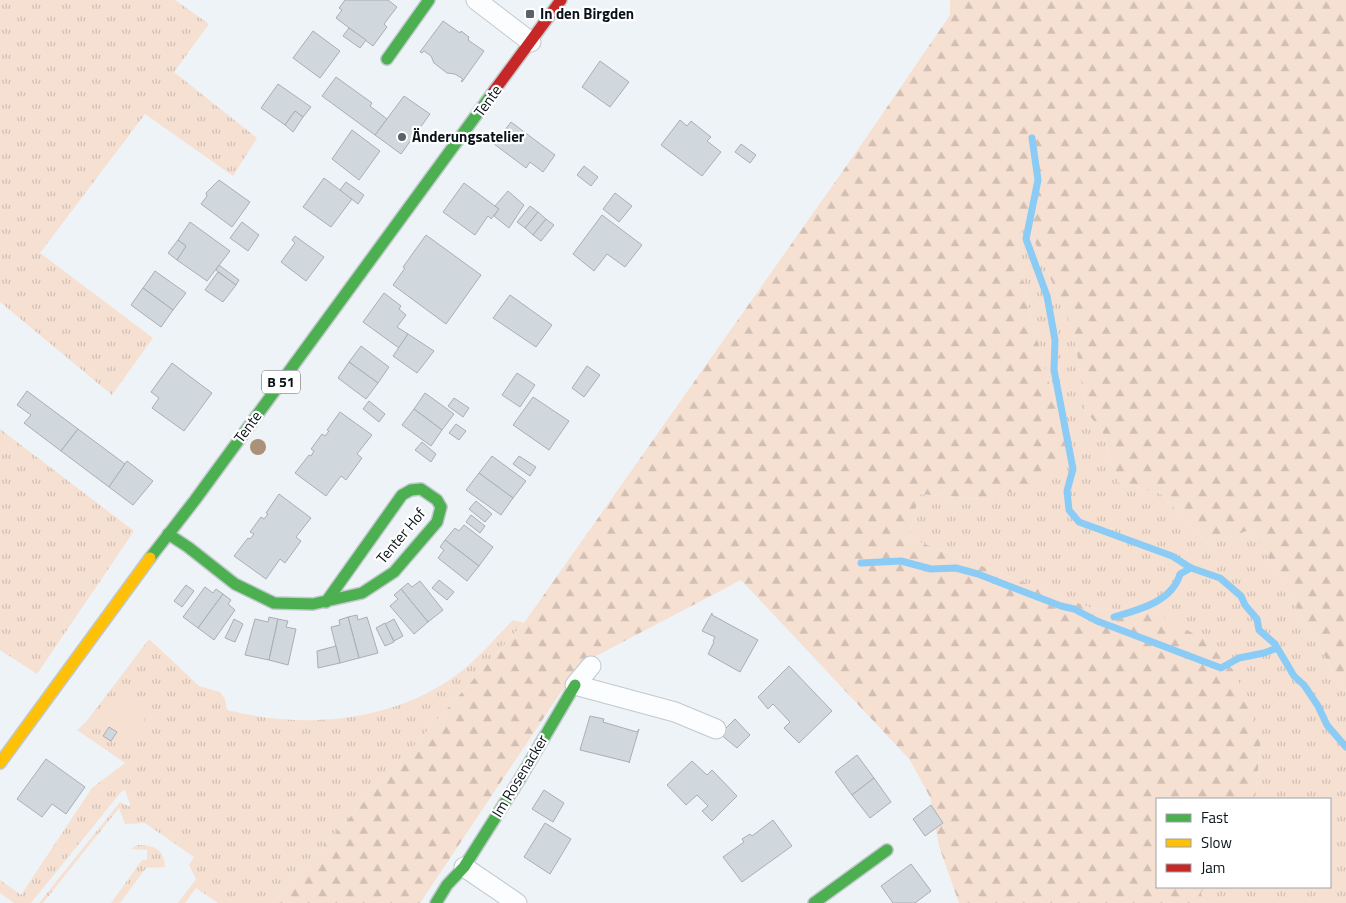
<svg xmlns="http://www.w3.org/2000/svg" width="1346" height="903" viewBox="0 0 1346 903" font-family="'Titillium Web',sans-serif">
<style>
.grass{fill:url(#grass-tufts)}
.forest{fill:url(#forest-firs)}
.pitch{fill:#f6e0d2}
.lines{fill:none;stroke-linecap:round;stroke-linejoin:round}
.stream{stroke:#8bccf7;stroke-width:7}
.building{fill:#d0d8de;stroke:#a8afb4}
.street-casing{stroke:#c1c9ce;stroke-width:21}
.fast-casing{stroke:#c1c9ce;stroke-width:14}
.slow-casing{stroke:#c1c9ce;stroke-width:14}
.jam-casing{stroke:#c1c9ce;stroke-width:14}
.street{stroke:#fcfdfe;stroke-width:19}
.fast{stroke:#4caf50;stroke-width:11}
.slow{stroke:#ffc107;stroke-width:11}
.jam{stroke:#c62828;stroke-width:11}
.tree{fill:#aa9178}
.poi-dot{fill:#5a6168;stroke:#fff;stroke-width:2}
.labels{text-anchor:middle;stroke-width:4.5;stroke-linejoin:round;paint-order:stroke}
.shield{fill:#fff;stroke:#545a5f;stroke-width:1}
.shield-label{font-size:14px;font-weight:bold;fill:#0a131a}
.poi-label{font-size:15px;font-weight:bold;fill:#0a131a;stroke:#fff;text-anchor:start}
.street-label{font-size:15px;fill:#0a131a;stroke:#fff}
</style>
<defs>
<pattern id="grass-tufts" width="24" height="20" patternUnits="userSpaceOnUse" patternTransform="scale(1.25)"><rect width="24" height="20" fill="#f6e0d2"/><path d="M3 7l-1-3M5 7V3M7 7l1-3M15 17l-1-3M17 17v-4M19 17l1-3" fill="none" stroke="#d2bfb4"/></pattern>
<pattern id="forest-firs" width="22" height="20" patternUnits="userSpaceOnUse" patternTransform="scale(1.25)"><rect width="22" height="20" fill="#f6e0d2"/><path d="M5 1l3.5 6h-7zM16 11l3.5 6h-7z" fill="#d2bfb4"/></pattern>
</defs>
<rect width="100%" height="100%" fill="#eef3f8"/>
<g class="grass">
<polygon points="0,0 175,0 209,24 174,72 257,138 233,176 145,114 40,253 153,338 112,395 0,302"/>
<polygon points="1020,207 1074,334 1086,412 1102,430 1118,482 1161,494 1209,545 1252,529 1346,694 1346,903 1204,903 1201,893 1204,887 1330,887 1330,799 1255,799 1261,739 1157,614 1091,608 909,538 919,494 992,500 1070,445 1045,371 1019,267"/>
<polygon points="0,429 134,531 37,674 0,650"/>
<path d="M513 620 524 623 273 903H218L196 888 185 903H178L196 879 189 865 194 857 145 823 125 824 119 808 43 903H39L120 802 131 807 125 790 121 792 31 903H14L0 893V880L21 895 92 788 125 763 77 730 86 722 149 639 199 686 220 692 225 699 227 710C304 730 395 722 459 673 478 659 497 636 513 620Z"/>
<path d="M137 845C154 845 164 849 165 867L146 868 120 903H111L142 860H147V850L131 849Z"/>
</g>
<polygon class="forest" points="950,0 1346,0 1346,694 1252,529 1209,545 1161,494 1118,482 1102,430 1086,412 1074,334 1021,209 1019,267 1045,371 1070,444 1049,475 992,500 919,494 909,538 1091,608 1157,614 1213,644 1236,674 1261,739 1255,799 1157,799 1157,887 1204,887 1201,893 1204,903 959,903 939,846 930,797 910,760 741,580 596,656 561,692 420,903 273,903 524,623 859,148 950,15"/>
<path class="pitch" d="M138 696 145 701C147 718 143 732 132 745L100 723C109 708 119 696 138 696Z"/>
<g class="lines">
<g class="stream">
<polyline points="1032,138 1038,180 1026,239 1047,296 1055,340 1054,370 1073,469 1067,491 1069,510 1079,522 1172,556 1191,568 1220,578 1241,596 1245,605 1257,619 1259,630 1275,644 1294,676 1304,685 1318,706 1327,725 1346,747"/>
<polyline points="861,563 901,561 931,569 956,568 978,574 1061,606 1074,609 1097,621 1221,668 1239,658 1264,653 1277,648"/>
<path d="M1114 617C1138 610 1172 602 1180 574L1191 568"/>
</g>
</g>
<g class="building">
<polygon points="345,0 388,0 397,7 384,24 387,27 373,46 336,18 342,10 339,8"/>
<polygon points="443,21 460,33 461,31 469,37 468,40 484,51 462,82 461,81 463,79 455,74 447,73 434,63 431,56 424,51 422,53 420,52"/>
<polygon points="349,28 366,40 360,48 343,36"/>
<polygon points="313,31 340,51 320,78 293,58"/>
<polygon points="600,61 629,82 610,107 582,87"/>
<polygon points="336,77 372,103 370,106 387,119 375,135 322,96"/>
<polygon points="278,84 311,107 303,117 295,111 285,125 261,108"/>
<polygon points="404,96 430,114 401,154 375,135"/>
<polygon points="295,111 303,117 293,132 285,125"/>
<polygon points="680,120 687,126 691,121 711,137 707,141 721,152 702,176 661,145"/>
<polygon points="511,122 555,155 543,172 530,162 526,168 494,144"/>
<polygon points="352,130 380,151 359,180 332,159"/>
<polygon points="741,144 756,155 750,163 735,152"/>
<polygon points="584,166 598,177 591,186 577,175"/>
<polygon points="324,178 352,199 331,227 303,207"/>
<polygon points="219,180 250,202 232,227 201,204 207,196 206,193"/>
<polygon points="346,182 364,195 358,204 340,190"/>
<polygon points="464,183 499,209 491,219 488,216 475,235 443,212"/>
<polygon points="508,191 524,205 509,228 494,216 499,209 495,206"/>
<polygon points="615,193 632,206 619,222 603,209"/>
<polygon points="530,206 538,212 525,228 517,222"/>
<polygon points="538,212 546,219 533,235 525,228"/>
<polygon points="602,215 642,245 625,267 607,254 594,271 573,254"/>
<polygon points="546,219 554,225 541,241 533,235"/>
<polygon points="190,222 230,251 207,281 177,260 186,246 178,240"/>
<polygon points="242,222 259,235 248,251 230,238"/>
<polygon points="426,235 481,275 446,324 393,285 405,268 403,267"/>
<polygon points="295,236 324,257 306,281 281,262 295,243 292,240"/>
<polygon points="178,240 186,246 177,260 168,253"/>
<polygon points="219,265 239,280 236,285 216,270"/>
<polygon points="155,271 186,293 173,310 143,288"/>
<polygon points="218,272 236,285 223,302 205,290"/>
<polygon points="143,288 173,310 161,327 131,305"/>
<polygon points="384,293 401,306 399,309 406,315 397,327 408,334 399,348 363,322"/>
<polygon points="510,295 552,325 536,347 493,318"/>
<polygon points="408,334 434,351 417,373 393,356"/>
<polygon points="361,346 389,367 378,383 349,362"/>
<polygon points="349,362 378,383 366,399 338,378"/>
<polygon points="172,363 212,393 184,431 152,408 159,398 151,392"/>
<polygon points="587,366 600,375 584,397 572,388"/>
<polygon points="517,373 535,385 520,407 502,395"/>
<polygon points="27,391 78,429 61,451 24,423 31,415 17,405"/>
<polygon points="425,393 454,414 442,430 414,409"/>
<polygon points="533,397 569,421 549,450 513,425"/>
<polygon points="454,398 469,408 463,417 448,406"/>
<polygon points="369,401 385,414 379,422 363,409"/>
<polygon points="414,409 442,430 431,446 402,425"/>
<polygon points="340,412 372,435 357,454 362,458 346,480 341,476 326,496 295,473 309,455 311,456 314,451 311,449 322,434 325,436 329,431 327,430"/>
<polygon points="456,424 466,431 459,440 449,433"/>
<polygon points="78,429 125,464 109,487 61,451"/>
<polygon points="422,442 436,454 431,462 415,450"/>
<polygon points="492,456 526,481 513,498 479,473"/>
<polygon points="519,456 536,467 530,476 513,464"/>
<polygon points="127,461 153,481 133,505 109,487"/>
<polygon points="479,473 513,498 501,515 466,490"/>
<polygon points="279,494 311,518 296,537 301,541 285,563 280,559 266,579 234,556 248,538 250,539 254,534 250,532 261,517 264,519 268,514 266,513"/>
<polygon points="476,501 492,514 485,522 469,509"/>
<polygon points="471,515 485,526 480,533 466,522"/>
<polygon points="464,525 493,547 479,566 445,540 455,528 459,531"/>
<polygon points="445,540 479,566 467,581 438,558 444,550 440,547"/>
<polygon points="439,580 454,592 447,600 432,588"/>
<polygon points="420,581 443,610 428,622 401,589 408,583 412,587"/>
<polygon points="186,585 194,591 182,607 174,601"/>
<polygon points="205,587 213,593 216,589 223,594 198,628 183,617"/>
<polygon points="401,589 428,622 414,634 390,606 398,599 394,595"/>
<polygon points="223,594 231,600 228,604 235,610 214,640 198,628"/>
<polygon points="712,613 712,615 758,640 740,672 708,654 714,642 713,641 715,637 702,631"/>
<polygon points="357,615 358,620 367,617 378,653 359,658 348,617"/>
<polygon points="269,617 278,619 269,660 245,655 255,619 268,622"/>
<polygon points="348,617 359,658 340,663 331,627 340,625 339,620"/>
<polygon points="234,619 243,624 235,642 225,638"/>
<polygon points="278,619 288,621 286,627 296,629 288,665 269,660"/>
<polygon points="394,619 403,636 394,641 385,624"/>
<polygon points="385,623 394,642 385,646 376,628"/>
<polygon points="336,646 340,663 318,668 317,651"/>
<polygon points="789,666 832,711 799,743 784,728 790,722 773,704 768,709 758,697"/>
<polygon points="590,716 604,719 603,722 637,732 639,729 629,763 629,762 580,750"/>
<polygon points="735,719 750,735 737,748 720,734"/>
<polygon points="109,727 117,732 111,741 103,736"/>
<polygon points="857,755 874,778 852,795 835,772"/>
<polygon points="46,759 85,787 66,814 52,804 42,817 17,799"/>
<polygon points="692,761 707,775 712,770 737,796 712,821 702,811 708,806 697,795 686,805 667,785"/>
<polygon points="874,778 891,802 870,818 852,795"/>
<polygon points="544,790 564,803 553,822 532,809"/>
<polygon points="931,805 943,823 925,836 913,819"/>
<polygon points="773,820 792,846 742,882 723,857 744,842 742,839 750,834 752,836"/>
<polygon points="545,823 571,839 550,874 524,857"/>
<polygon points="911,864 931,891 915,903 893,903 881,886"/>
</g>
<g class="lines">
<g class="street-casing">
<g id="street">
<polyline points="476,0 531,42"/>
<polyline points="591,666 575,685 675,712 716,729"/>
<polyline points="464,867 517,903"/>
</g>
</g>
<g class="fast-casing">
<g id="fast">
<polyline points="387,59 429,0"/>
<polyline points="168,534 188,547 235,584 274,603 313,604 362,593 394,572 437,522 441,507 437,500 421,489 411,490 402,495 326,602"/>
<polyline points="150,558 195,500 491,95"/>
<polyline points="436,903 447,885 464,867 518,782 575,685"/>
<polyline points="814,903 887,850"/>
</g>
</g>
<g class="slow-casing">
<polyline id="slow" points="0,763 150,558"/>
</g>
<g class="jam-casing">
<polyline id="jam" points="491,95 561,0"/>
</g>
<use href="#street" class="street"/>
<use href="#fast" class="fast"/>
<use href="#slow" class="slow"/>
<use href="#jam" class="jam"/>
</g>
<circle class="tree" cx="258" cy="447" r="8"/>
<g class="poi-dot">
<rect x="525" y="9" width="10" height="10" rx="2.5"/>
<circle cx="402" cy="137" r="5"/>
</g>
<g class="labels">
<rect class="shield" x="262" y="370.5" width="38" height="23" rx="4"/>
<g class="shield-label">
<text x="281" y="387">B 51</text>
</g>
<g class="poi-label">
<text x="540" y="19">In den Birgden</text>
<text x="412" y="142">Änderungsatelier</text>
</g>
<g class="street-label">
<text transform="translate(488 101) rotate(-54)" y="5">Tente</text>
<text transform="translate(248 427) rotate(-54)" y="5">Tente</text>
<text transform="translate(401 536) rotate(-50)" y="5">Tenter Hof</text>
<text transform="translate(520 776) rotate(-59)" y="5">Im Rosenacker</text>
</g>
</g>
<rect x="1156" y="798" width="175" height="90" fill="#ffffff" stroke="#9da1a3"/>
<rect x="1166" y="814" width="25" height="8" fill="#4caf50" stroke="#9da1a3"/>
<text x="1201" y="823" font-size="15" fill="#0a131a">Fast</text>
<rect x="1166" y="839" width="25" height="8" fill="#ffc107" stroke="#9da1a3"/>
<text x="1201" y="848" font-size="15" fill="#0a131a">Slow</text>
<rect x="1166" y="864" width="25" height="8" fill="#c62828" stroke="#9da1a3"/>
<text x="1201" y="873" font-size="15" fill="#0a131a">Jam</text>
</svg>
